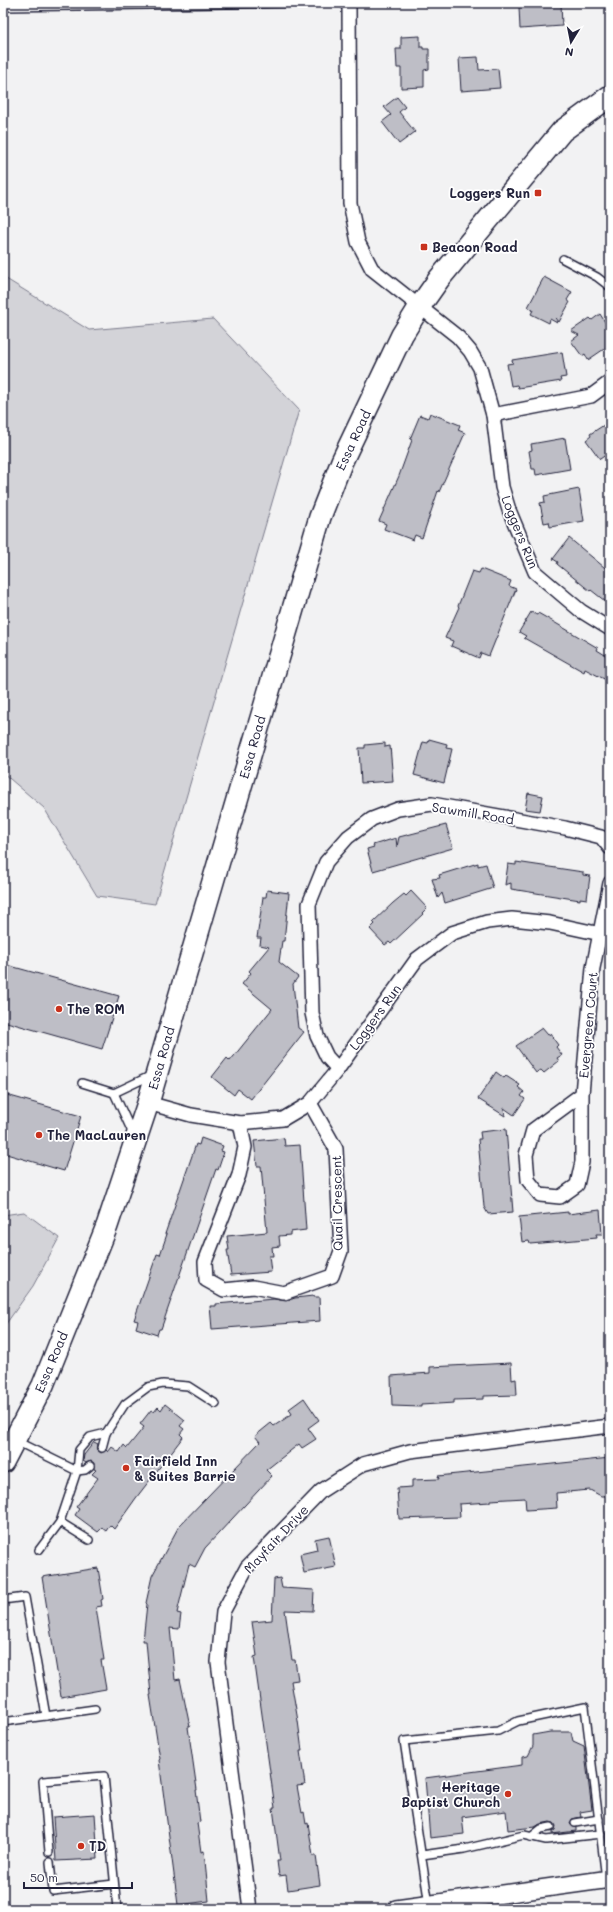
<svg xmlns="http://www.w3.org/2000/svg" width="613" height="1912" viewBox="0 0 613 1912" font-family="Mali,sans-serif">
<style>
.green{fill:#d3d3d8;stroke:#7a7a8a}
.building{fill:#bebec6;stroke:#22223b}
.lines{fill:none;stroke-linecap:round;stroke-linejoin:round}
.service-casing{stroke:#22223b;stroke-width:10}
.minor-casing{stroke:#22223b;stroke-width:16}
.tertiary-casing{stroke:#22223b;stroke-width:20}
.primary-casing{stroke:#22223b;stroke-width:24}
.service{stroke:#fff;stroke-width:7}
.minor{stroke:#fff;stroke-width:13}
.tertiary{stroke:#fff;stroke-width:17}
.primary{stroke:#fff;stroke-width:21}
.poi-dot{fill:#c8321e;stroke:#fff;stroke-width:1.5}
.labels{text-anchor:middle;stroke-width:3.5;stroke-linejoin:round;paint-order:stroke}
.poi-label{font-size:13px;font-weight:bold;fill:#22223b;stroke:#fff;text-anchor:start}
.street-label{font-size:13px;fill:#22223b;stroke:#fff}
</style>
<rect width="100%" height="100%" fill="#f2f2f3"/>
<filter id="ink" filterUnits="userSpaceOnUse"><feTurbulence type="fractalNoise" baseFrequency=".025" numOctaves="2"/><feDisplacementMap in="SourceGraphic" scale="8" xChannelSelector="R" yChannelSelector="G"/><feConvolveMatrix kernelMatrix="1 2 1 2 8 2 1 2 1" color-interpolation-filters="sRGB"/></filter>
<g filter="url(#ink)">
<g class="green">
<polygon points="3,277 89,330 213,319 299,410 155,904 97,896 44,808 3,773"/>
<polygon points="24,1212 59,1238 33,1286 3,1328 3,1215"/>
</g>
<g class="building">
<polygon points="539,3 561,3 562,26 520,29 519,7 540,6"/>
<polygon points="420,36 420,47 423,47 423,49 429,49 429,69 424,70 424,87 401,88 401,68 397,68 396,49 401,49 401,37"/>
<polygon points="478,57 479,70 498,69 500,88 461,91 459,58"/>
<polygon points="397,97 405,107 399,112 415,132 399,144 382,122 391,115 384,107"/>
<polygon points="544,277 572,292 567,300 570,302 559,322 556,318 557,323 550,319 549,323 531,314 533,310 528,307"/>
<polygon points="600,314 610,330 610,345 588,360 585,354 582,356 571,341 579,335 571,331 590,318 592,320"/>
<polygon points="562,352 566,377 560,378 561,381 518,388 517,385 511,386 507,364 513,363 512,360"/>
<polygon points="430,413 460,425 458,430 465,433 439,492 438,491 422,538 415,535 413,540 384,529 386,524 379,521 399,476 412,440 410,439 420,415 428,418"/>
<polygon points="610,423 610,452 600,459 586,440 591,436 590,434 604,425 605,427"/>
<polygon points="565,438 570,469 536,475 535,469 532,469 529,451 532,450 531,444"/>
<polygon points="579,489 584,521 550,527 549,522 544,523 540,503 545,502 544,496"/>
<polygon points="569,538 610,572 610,605 591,590 590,591 557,564 558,562 553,559"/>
<polygon points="481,569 511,581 509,586 516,589 489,656 481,653 479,658 451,646 453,641 445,638 459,607 458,606 472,571 479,573"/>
<polygon points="531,612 537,615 538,613 552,621 598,648 597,650 610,658 610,682 585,669 584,672 524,638 526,636 519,632"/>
<polygon points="429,739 447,744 446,748 452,749 444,783 414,775 423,742 428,743"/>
<polygon points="385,743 385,747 390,746 393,781 361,783 359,748 365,748 365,745"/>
<polygon points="528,793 543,796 540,811 525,809"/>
<polygon points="446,825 453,848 373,871 367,849 374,847 373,845 396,838 397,847 399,837"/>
<polygon points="516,862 583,872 583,875 590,876 587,899 580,898 580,900 511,889 511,883 505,885 508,864 516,865"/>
<polygon points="478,863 478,866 486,864 493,888 445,903 442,893 438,898 432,879 440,878 439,875"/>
<polygon points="267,890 289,893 284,941 282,941 279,962 298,977 293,984 298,1028 304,1032 251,1099 238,1089 234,1095 212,1077 227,1058 230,1061 272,1009 242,984 251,973 249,971 269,947 260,945 261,938 257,938 263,897 266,897"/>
<polygon points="411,891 427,908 422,913 423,914 391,944 389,942 385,945 370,929 375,924 373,922 393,903 404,894 406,896"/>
<polygon points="3,964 119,996 102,1049 3,1021"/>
<polygon points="542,1028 548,1035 550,1034 558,1045 556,1047 562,1055 557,1058 559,1061 544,1073 541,1070 536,1073 516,1046"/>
<polygon points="496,1072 504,1078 506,1076 520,1085 518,1087 524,1092 521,1096 525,1099 514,1115 504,1108 505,1116 478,1099"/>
<polygon points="3,1094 81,1116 64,1171 3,1153"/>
<polygon points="506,1129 513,1212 488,1214 484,1207 478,1139 481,1139 480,1132"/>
<polygon points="201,1138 223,1146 221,1151 224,1152 218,1170 216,1169 161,1329 159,1329 157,1335 136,1328 138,1321 134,1320 157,1254 160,1255 167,1234 165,1234 196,1144 199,1145"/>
<polygon points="284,1138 285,1146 300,1145 306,1230 290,1232 290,1235 279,1236 280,1246 272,1247 273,1256 269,1256 271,1272 231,1275 227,1250 229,1250 227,1236 267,1232 261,1166 257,1166 254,1141"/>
<polygon points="600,1210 602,1234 596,1234 597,1238 530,1244 529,1241 522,1242 519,1217 568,1212 568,1214"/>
<polygon points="313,1296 313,1297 319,1297 320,1321 212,1329 210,1306 216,1306 216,1304 274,1299 286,1301 295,1298"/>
<polygon points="511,1363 512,1380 516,1379 517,1395 484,1396 484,1399 454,1400 454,1403 421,1405 421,1407 392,1406 391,1376 430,1373 430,1367"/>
<polygon points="304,1398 319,1420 308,1428 316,1439 302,1448 299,1444 266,1470 272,1476 205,1548 195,1567 189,1564 177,1613 181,1614 179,1629 170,1628 175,1680 180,1679 190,1727 188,1727 197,1790 196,1790 200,1822 197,1823 201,1852 204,1851 209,1901 178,1905 159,1760 160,1759 150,1695 151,1695 146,1641 143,1641 147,1604 146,1603 152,1576 179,1526 260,1442 255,1436 271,1423 274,1426 292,1414 289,1409"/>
<polygon points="165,1404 185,1420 180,1426 184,1429 180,1434 183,1437 136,1498 114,1529 110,1525 106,1531 102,1528 98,1532 75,1515 79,1509 76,1507 98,1478 92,1474 96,1470 94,1469 94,1463 91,1461 86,1463 83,1461 84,1455 94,1442 98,1444 97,1450 101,1453 106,1450 108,1452 112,1447 119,1452 124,1445 127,1448 144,1427 140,1424 151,1410 154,1412 158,1407 161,1410"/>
<polygon points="610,1458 610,1491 607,1496 601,1496 590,1490 556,1493 557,1508 526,1510 525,1498 490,1500 490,1502 459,1504 460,1517 399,1519 397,1488 412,1487 412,1480 439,1479 438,1476"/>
<polygon points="329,1536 336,1567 304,1573 300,1554 317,1550 315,1539"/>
<polygon points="98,1568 103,1599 101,1600 102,1606 96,1607 104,1660 101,1660 106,1689 61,1697 42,1577"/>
<polygon points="280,1578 282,1588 314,1590 313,1611 285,1610 292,1660 295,1660 298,1680 291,1681 298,1721 302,1751 300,1751 305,1785 297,1786 302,1813 304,1812 306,1824 308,1823 313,1856 316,1856 320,1885 288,1890 286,1875 279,1876 277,1861 280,1861 273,1808 275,1808 254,1657 257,1656 252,1622 272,1620 274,1579"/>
<polygon points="550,1732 571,1732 573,1741 584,1746 592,1810 580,1812 581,1817 572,1819 570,1824 576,1828 576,1831 552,1834 552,1832 555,1830 556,1826 554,1823 550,1822 540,1824 535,1827 508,1830 506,1811 462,1817 464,1834 430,1838 425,1778 522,1765 522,1757 528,1756 533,1746 533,1735"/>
<polygon points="95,1814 98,1859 56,1861 53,1817"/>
</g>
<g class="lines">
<g class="service-casing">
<g id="service">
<polyline points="3,7 300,3"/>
<polyline points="563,259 597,277 610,287"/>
<polyline points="82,1083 114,1093 152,1075"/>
<polyline points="114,1093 133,1134"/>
<polyline points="16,1441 77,1471 60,1522 39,1550"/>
<polyline points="102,1448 106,1433"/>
<polyline points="90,1466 85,1470 77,1471 79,1450 90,1437 106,1433 125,1404 148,1387 163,1384 188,1386 216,1404"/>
<polyline points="60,1522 89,1540"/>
<polyline points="3,1600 25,1597 46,1716"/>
<polyline points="3,1722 95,1709"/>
<polyline points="575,1823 599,1819"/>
<polyline points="531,1837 541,1829 551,1827"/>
<polyline points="49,1852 43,1781 104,1776 117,1909"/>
<polyline points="422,1855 464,1849 524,1835 546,1840 601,1834"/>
<polyline points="50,1862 53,1891 114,1884"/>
<polyline points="429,1905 404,1741 498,1731 518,1721 585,1707 606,1879"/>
</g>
</g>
<g class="minor-casing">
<g id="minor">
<polyline points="349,3 350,203 358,242 372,269 458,337 470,351 480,368 493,415 502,487 509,510 535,572 581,611 610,629"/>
<polyline points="493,415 591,396 610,382"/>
<polyline points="338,1069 327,1057 317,1036 312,1013 309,904 326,862 348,837 372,819 398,809 432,804 565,828 601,837 610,848"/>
<polyline points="582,1094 533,1130 526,1155 528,1180 540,1195 560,1197 577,1185 582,1162 582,1094 593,968 610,883"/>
<polyline points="148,1103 191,1115 240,1123 283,1119 310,1103 338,1069 417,959 452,933 487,922 512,919 550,923 610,936"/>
<polyline points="240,1123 245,1147 239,1175 205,1262 206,1280 224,1290 253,1287 284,1293 332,1276 341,1251 336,1149 310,1103"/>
<polyline points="250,1909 218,1662 223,1612 247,1567 321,1491 363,1464 410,1451 610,1426"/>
</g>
</g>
<g class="tertiary-casing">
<polyline id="tertiary" points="396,1909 610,1879"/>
</g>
<g class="primary-casing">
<polyline id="primary" points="3,1462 43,1385 107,1226 148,1103 320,517 342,461 402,335 420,306 439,279 562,131 610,96"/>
</g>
<use href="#service" class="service"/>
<use href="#minor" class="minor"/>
<use href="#tertiary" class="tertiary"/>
<use href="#primary" class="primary"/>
</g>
</g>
<g class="poi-dot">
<rect x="534" y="189" width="8" height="8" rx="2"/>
<rect x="420" y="243" width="8" height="8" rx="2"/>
<circle cx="59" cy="1009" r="4"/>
<circle cx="39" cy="1135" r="4"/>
<circle cx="126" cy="1468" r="4"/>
<circle cx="508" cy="1794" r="4"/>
<circle cx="81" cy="1846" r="4"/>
</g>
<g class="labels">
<g class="poi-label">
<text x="530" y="198" text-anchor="end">Loggers Run</text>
<text x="432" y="252">Beacon Road</text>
<text x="67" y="1014">The ROM</text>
<text x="47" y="1140">The MacLauren</text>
<text x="134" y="1466">Fairfield Inn<tspan x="134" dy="15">&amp; Suites Barrie</tspan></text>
<text x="500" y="1792" text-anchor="end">Heritage<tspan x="500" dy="15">Baptist Church</tspan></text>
<text x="89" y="1851">TD</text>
</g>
<g class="street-label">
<text transform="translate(353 440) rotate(-65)" y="5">Essa Road</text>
<text transform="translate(520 532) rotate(68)" y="5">Loggers Run</text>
<text transform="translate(252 747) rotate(-74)" y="5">Essa Road</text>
<text transform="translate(473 813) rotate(9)" y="5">Sawmill Road</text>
<text transform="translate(375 1017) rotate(-54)" y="5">Loggers Run</text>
<text transform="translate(588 1025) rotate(-85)" y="5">Evergreen Court</text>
<text transform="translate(161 1058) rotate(-74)" y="5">Essa Road</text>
<text transform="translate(337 1203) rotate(-91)" y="5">Quail Crescent</text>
<text transform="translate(51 1362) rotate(-67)" y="5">Essa Road</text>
<text transform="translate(276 1539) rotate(-47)" y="5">Mayfair Drive</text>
</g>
</g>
<rect width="613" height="1912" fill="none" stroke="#fff" stroke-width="16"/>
<rect x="8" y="8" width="597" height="1896" fill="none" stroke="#22223b" stroke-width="1.5" filter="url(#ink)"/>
<g transform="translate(571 42) rotate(190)" stroke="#ffffff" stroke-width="3" paint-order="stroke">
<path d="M0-3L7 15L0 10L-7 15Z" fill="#22223b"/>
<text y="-6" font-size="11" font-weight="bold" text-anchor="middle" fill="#22223b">N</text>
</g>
<path d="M24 1882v6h108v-6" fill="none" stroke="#22223b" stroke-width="2"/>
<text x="30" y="1882" font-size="12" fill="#22223b" stroke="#ffffff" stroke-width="3" paint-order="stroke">50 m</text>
</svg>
